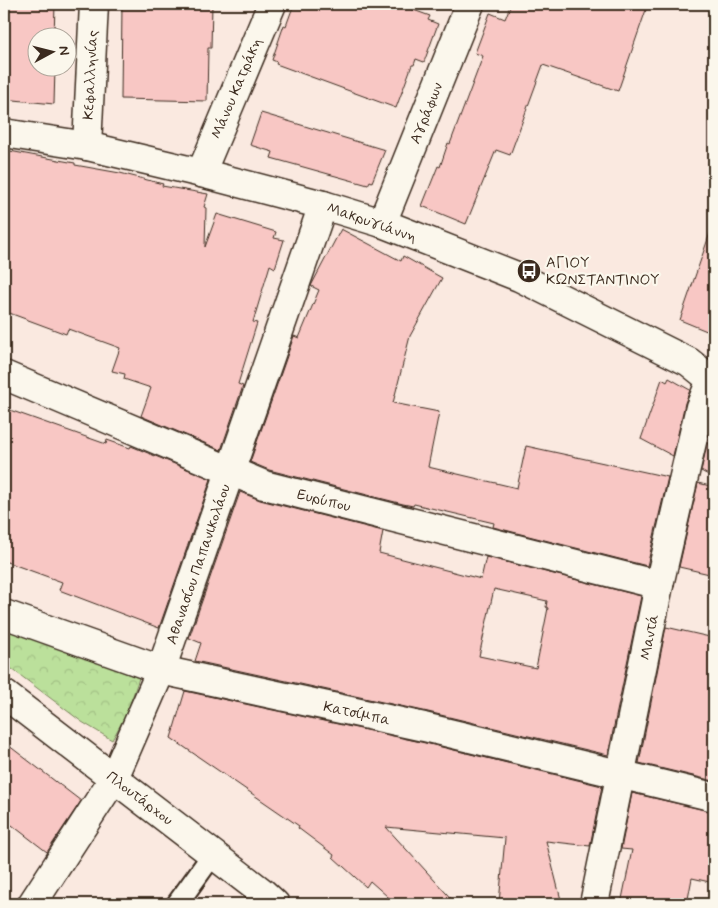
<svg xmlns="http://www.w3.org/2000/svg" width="718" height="908" viewBox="0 0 718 908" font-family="Mynerve,sans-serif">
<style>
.park{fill:url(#park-crowns);stroke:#7b855c}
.building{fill:#f8c7c4;stroke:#3b2a1e;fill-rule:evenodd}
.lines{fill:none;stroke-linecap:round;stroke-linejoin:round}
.lane-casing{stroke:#3b2a1e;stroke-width:24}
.street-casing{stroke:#3b2a1e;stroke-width:31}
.secondary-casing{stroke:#3b2a1e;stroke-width:31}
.lane{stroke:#fbf7ec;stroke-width:20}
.street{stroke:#fbf7ec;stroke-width:28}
.secondary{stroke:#fbf7ec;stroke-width:28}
.labels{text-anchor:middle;stroke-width:4.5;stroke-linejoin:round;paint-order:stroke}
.street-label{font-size:15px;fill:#3b2a1e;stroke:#fbf7ec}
.poi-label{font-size:15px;fill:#3b2a1e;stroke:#fbf7ec;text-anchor:start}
</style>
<defs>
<pattern id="park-crowns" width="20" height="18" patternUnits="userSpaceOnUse" patternTransform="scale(1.25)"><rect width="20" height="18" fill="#bbe09b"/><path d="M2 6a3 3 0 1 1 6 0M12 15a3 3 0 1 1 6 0" fill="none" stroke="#a2c085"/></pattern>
</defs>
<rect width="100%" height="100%" fill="#fae9e0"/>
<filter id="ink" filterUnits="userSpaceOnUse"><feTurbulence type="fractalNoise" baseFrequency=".02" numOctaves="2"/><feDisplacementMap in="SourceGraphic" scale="10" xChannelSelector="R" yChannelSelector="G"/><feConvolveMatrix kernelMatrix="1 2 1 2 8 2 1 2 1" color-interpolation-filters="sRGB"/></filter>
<g filter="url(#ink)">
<polygon class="park" points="4,627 139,678 127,713 112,740 82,722 4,663"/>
<g class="building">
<polygon points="4,4 55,4 54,38 38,38 38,68 55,68 54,104 4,99"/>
<polygon points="122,4 212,4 211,48 208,48 207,101 121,99"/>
<polygon points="294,4 397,4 430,16 428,20 438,24 424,62 416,59 414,65 412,65 396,108 276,64 277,62 272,60 284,25 286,26"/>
<polygon points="511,4 648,4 618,91 543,65 510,155 496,150 466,224 422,206 438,166 440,167 448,143 450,144 483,56 475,53 490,13 505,19"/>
<polygon points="261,113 385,150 372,182 370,181 368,185 271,158 273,152 250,145"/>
<polygon points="4,150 75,163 75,165 120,173 163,184 162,186 208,194 204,207 206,208 205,247 217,214 276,232 274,238 284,240 275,268 270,265 253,322 257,323 238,384 243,386 221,450 141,416 151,388 124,379 125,374 112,371 120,348 68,329 66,334 4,311"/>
<polygon points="341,229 401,261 403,256 442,278 410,336 393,403 439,412 428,467 517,488 526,446 668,477 647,566 493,527 494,523 414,504 413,506 403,504 269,470 250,462 294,336 299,338 319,290 311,286 312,284"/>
<polygon points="710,233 714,234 714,334 680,320"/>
<polygon points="669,378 690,390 685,403 673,456 641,439 662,379 667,382"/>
<polygon points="4,408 106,444 107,440 130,448 131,446 211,479 159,628 59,590 62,582 4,561"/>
<polygon points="714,415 714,478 701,471"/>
<polygon points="698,483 714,487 714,575 679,567"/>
<path d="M240 492 260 500 383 531 379 553 481 579 486 557 641 596 608 755 428 712 195 661 201 643 189 638ZM494 589 547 601 546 607 548 608 536 668 479 656Z"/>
<polygon points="666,627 714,638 714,781 639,763"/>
<polygon points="185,691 421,742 602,786 590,846 546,841 562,904 499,903 505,838 386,827 456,904 396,904 370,881 366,887 333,857 334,855 298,828 299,826 171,738"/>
<polygon points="4,742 81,801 47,852 4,819"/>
<polygon points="632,793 714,812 714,883 692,878 687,904 621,904 632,850 621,849"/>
</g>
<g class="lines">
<g class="lane-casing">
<polyline id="lane" points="177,904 213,854"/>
</g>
<g class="street-casing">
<g id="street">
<polyline points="4,133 87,146 201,173 323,205 382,223 519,277 689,362 714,382"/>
<polyline points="87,146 94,4"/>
<polyline points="201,173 272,4"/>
<polyline points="382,223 470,4"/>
<polyline points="4,375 264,485 659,585"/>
<polyline points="4,614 161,670 424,727 714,797"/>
<polyline points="32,904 114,778 161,670 323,205"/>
<polyline points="594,904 659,585 700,407 714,373"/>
</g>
</g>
<g class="secondary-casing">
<polyline id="secondary" points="4,694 262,892 275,904"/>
</g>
<use href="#lane" class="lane"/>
<use href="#street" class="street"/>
<use href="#secondary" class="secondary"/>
</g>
</g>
<defs>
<g id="bus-disc" transform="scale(1.25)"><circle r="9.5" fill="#3b2a1e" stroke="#fbf7ec"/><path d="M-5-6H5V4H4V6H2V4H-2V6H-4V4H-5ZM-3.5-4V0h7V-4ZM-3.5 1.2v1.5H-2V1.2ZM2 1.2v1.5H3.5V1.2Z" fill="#fff"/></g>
</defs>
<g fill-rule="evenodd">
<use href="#bus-disc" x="529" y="271"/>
</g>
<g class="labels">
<g class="street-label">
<text transform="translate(90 75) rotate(-87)" y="5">Κεφαλληνίας</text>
<text transform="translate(236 88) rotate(-67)" y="5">Μάνου Κατράκη</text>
<text transform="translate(426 113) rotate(-68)" y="5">Αγράφων</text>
<text transform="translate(372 222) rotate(19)" y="5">Μακρυγιάννη</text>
<text transform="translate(324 500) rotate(14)" y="5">Ευρύπου</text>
<text transform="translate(198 564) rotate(-71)" y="5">Αθανασίου Παπανικολάου</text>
<text transform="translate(649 637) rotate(-79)" y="5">Μαντά</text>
<text transform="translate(357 713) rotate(12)" y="5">Κατσίμπα</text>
<text transform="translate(140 798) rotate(37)" y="5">Πλουτάρχου</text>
</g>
<g class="poi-label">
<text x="546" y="267">ΑΓΙΟΥ<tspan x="546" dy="17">ΚΩΝΣΤΑΝΤΙΝΟΥ</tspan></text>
</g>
</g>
<rect width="718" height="908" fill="none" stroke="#fbf7ec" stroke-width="20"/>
<rect x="10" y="10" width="698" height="888" fill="none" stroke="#3b2a1e" stroke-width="2" filter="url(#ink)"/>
<g transform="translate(52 52) rotate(83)"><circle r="24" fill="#fbf7ec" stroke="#aea59a"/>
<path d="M0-4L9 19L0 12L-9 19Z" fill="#3b2a1e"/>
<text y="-8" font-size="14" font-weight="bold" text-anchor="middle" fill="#3b2a1e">N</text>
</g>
</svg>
